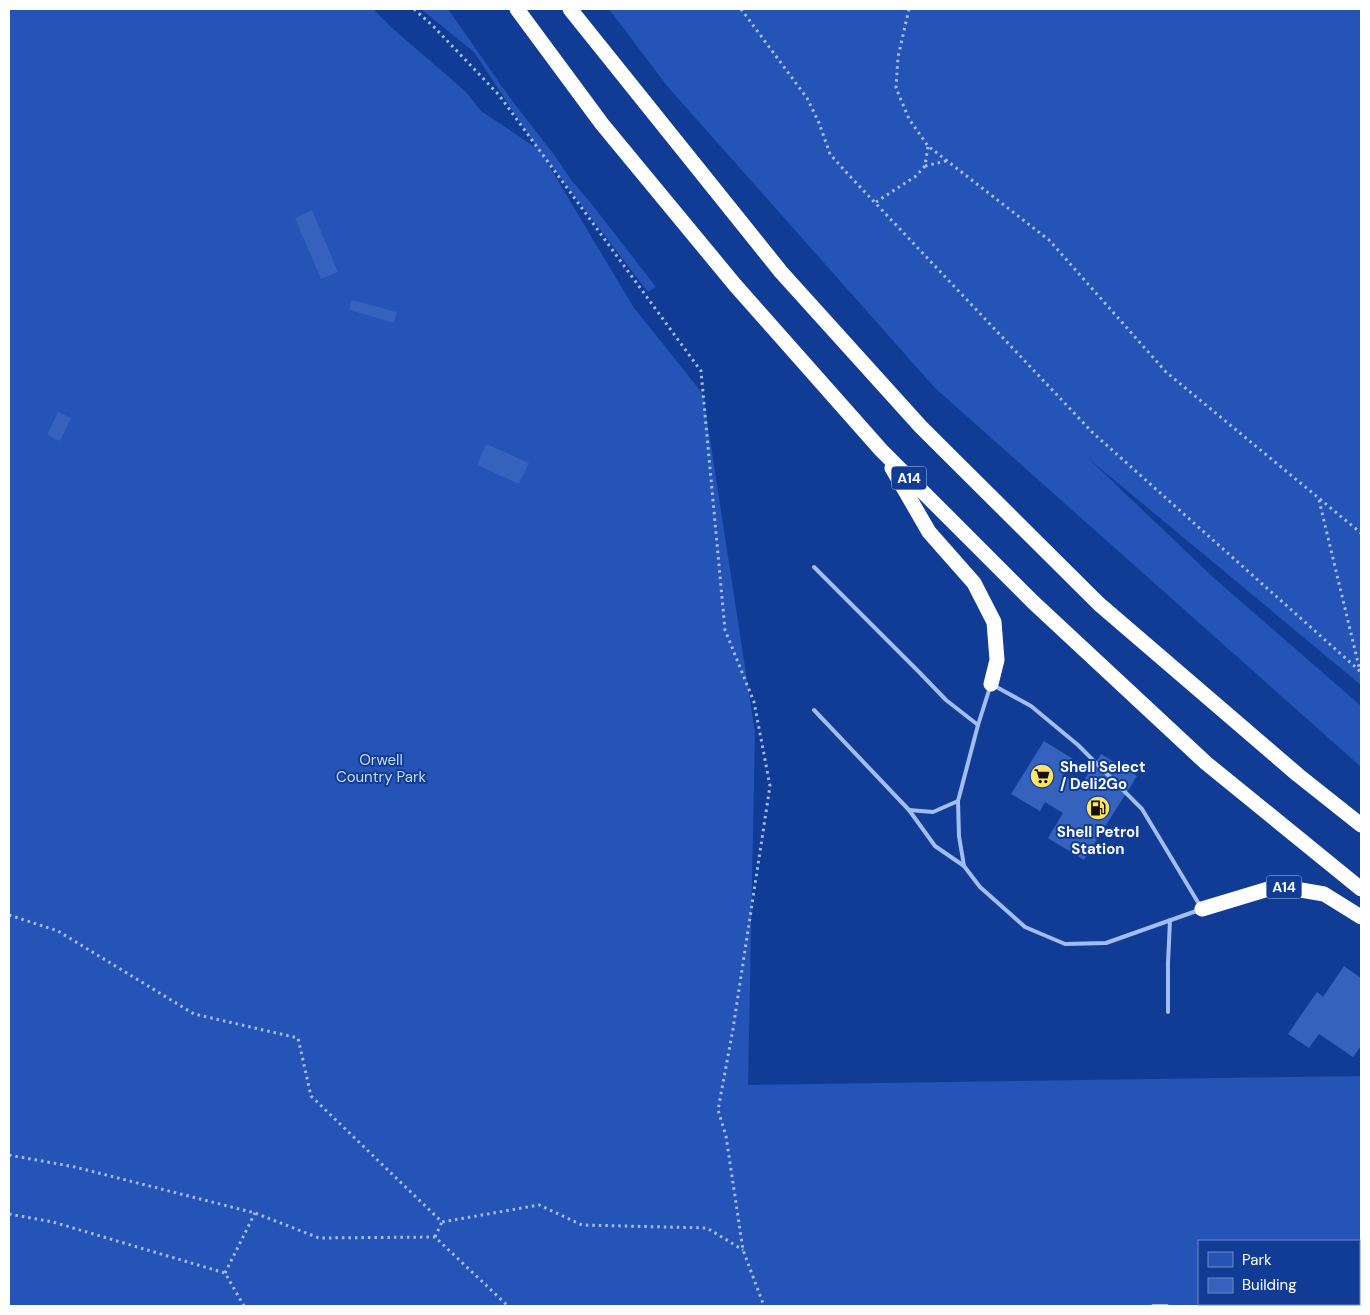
<svg xmlns="http://www.w3.org/2000/svg" width="1370" height="1315" viewBox="0 0 1370 1315" font-family="'DM Sans',sans-serif">
<style>
.green{fill:#2454b6;fill-rule:evenodd}
.building{fill:#3562bc}
.lines{fill:none;stroke-linecap:round;stroke-linejoin:round}
.path{stroke:#a1bdf3;stroke-width:3;stroke-dasharray:2.5 4;stroke-linecap:butt}
.lane{stroke:#a1bdf3;stroke-width:4}
.highway{stroke:#fff;stroke-width:15}
.labels{text-anchor:middle;stroke-width:4;stroke-linejoin:round;paint-order:stroke}
.shield{fill:#113c96;stroke:#b8c4e0;stroke-width:1}
.shield-label{font-size:14px;font-weight:bold;fill:#fff}
.park-label{font-size:15px;fill:#c9dbfd;stroke:#113c96}
.poi-label{font-size:15px;font-weight:bold;fill:#fff;stroke:#113c96;text-anchor:start}
</style>
<rect width="100%" height="100%" fill="#113c96"/>
<g class="green">
<path d="M9 9H373L392 28 465 91 481 111 538 149 474 52 421 9H448L510 98 555 156 572 181 590 202 656 287 648 292 542 154 634 308 703 394 755 732 748 1085 1361 1076V1306H9ZM1199 1241H1359V1304H1199Z"/>
<polygon points="609,9 1361,9 1361,685 1089,459 1215,579 1361,706 1361,767 935,388 668,87"/>
</g>
<g class="building">
<polygon points="312,210 338,272 321,279 295,218"/>
<polygon points="352,300 397,312 394,323 349,310"/>
<polygon points="58,412 71,418 60,441 47,435"/>
<polygon points="486,444 529,463 519,484 477,465"/>
<polygon points="1044,741 1073,759 1063,775 1080,786 1101,754 1137,776 1084,860 1048,838 1063,813 1045,802 1040,811 1011,794"/>
<polygon points="1344,966 1361,978 1361,1046 1353,1057 1319,1034 1309,1048 1288,1034 1317,992 1323,997"/>
</g>
<g class="lines">
<g class="path">
<polyline points="414,9 434,27 499,95 701,371 725,630 754,702 770,786 733,1029 718,1110 726,1136 743,1250 764,1306"/>
<polyline points="741,9 807,98 819,123 830,154 845,171 1093,433 1361,672"/>
<polyline points="909,9 898,57 896,88 909,119 928,146 1049,240 1166,372 1361,533"/>
<polyline points="925,166 946,161"/>
<polyline points="876,202 916,176 925,166 928,146"/>
<polyline points="1319,500 1360,671"/>
<polyline points="9,915 58,931 194,1014 298,1038 311,1096 442,1222 539,1205 582,1225 707,1228 743,1250"/>
<polyline points="9,1155 75,1167 255,1213 319,1238 435,1237 508,1306"/>
<polyline points="9,1214 53,1222 225,1273 244,1306"/>
<polyline points="435,1237 442,1222"/>
<polyline points="225,1273 255,1213"/>
</g>
<g class="lane">
<polyline points="814,567 919,672 946,700 978,725"/>
<polygon points="991,684 1031,706 1078,745 1142,809 1202,909 1106,943 1065,944 1025,927 980,887 964,866 959,836 958,801 978,725"/>
<polyline points="814,710 909,810 935,846 964,866"/>
<polyline points="909,810 933,812 958,801"/>
<polyline points="1168,1012 1168,963 1170,920"/>
<polyline points="1153,1306 1167,1306"/>
</g>
<g class="highway">
<polyline points="517,9 602,124 735,285 881,450 1033,602 1206,763 1361,889"/>
<polyline points="570,9 781,272 921,427 1099,604 1298,775 1361,825"/>
<polyline points="892,468 929,532 974,583 994,622 997,660 991,684"/>
<polyline points="1202,909 1278,886 1324,894 1361,917"/>
</g>
</g>
<defs>
<g id="supermarket-disc" transform="scale(1.25)"><circle r="9.5" fill="#ffe464" stroke="#113c96"/><path d="M-6-5.5h2.5l.6 2H6L4.5 2H-2.5L-4.4-4H-6ZM-1.5 3.2a1.3 1.3 0 1 0 .1 0ZM3 3.2a1.3 1.3 0 1 0 .1 0Z" fill="#111"/></g>
<g id="fuel-disc" transform="scale(1.25)"><circle r="9.5" fill="#ffe464" stroke="#113c96"/><path d="M-5.5-6h7V0h2V4h1.3V-2.5L3-4.5l.8-.8L6-3V5H2.5V1h-1V6h-7ZM-4.2-4.7v3.2H.2V-4.7Z" fill="#111"/></g>
</defs>
<g fill-rule="evenodd">
<use href="#supermarket-disc" x="1042" y="776"/>
<use href="#fuel-disc" x="1098" y="808"/>
</g>
<g class="labels">
<g class="shield">
<rect x="891.5" y="466.5" width="35" height="23" rx="4"/>
<rect x="1266.5" y="875.5" width="35" height="23" rx="4"/>
</g>
<g class="shield-label">
<text x="909" y="483">A14</text>
<text x="1284" y="892">A14</text>
</g>
<g class="park-label">
<text x="381" y="765">Orwell<tspan x="381" dy="17">Country Park</tspan></text>
</g>
<g class="poi-label">
<text x="1060" y="772">Shell Select<tspan x="1060" dy="17">/ Deli2Go</tspan></text>
<text x="1098" y="837" text-anchor="middle">Shell Petrol<tspan x="1098" dy="17">Station</tspan></text>
</g>
</g>
<rect width="1370" height="1315" fill="none" stroke="#ffffff" stroke-width="20"/>
<rect x="1198" y="1240" width="162" height="65" fill="#113c96" stroke="#708ac0"/>
<rect x="1208" y="1252" width="25" height="15" fill="#2454b6" stroke="#708ac0"/>
<text x="1242" y="1265" font-size="15" fill="#ffffff">Park</text>
<rect x="1208" y="1278" width="25" height="15" fill="#3562bc" stroke="#708ac0"/>
<text x="1242" y="1290" font-size="15" fill="#ffffff">Building</text>
</svg>
